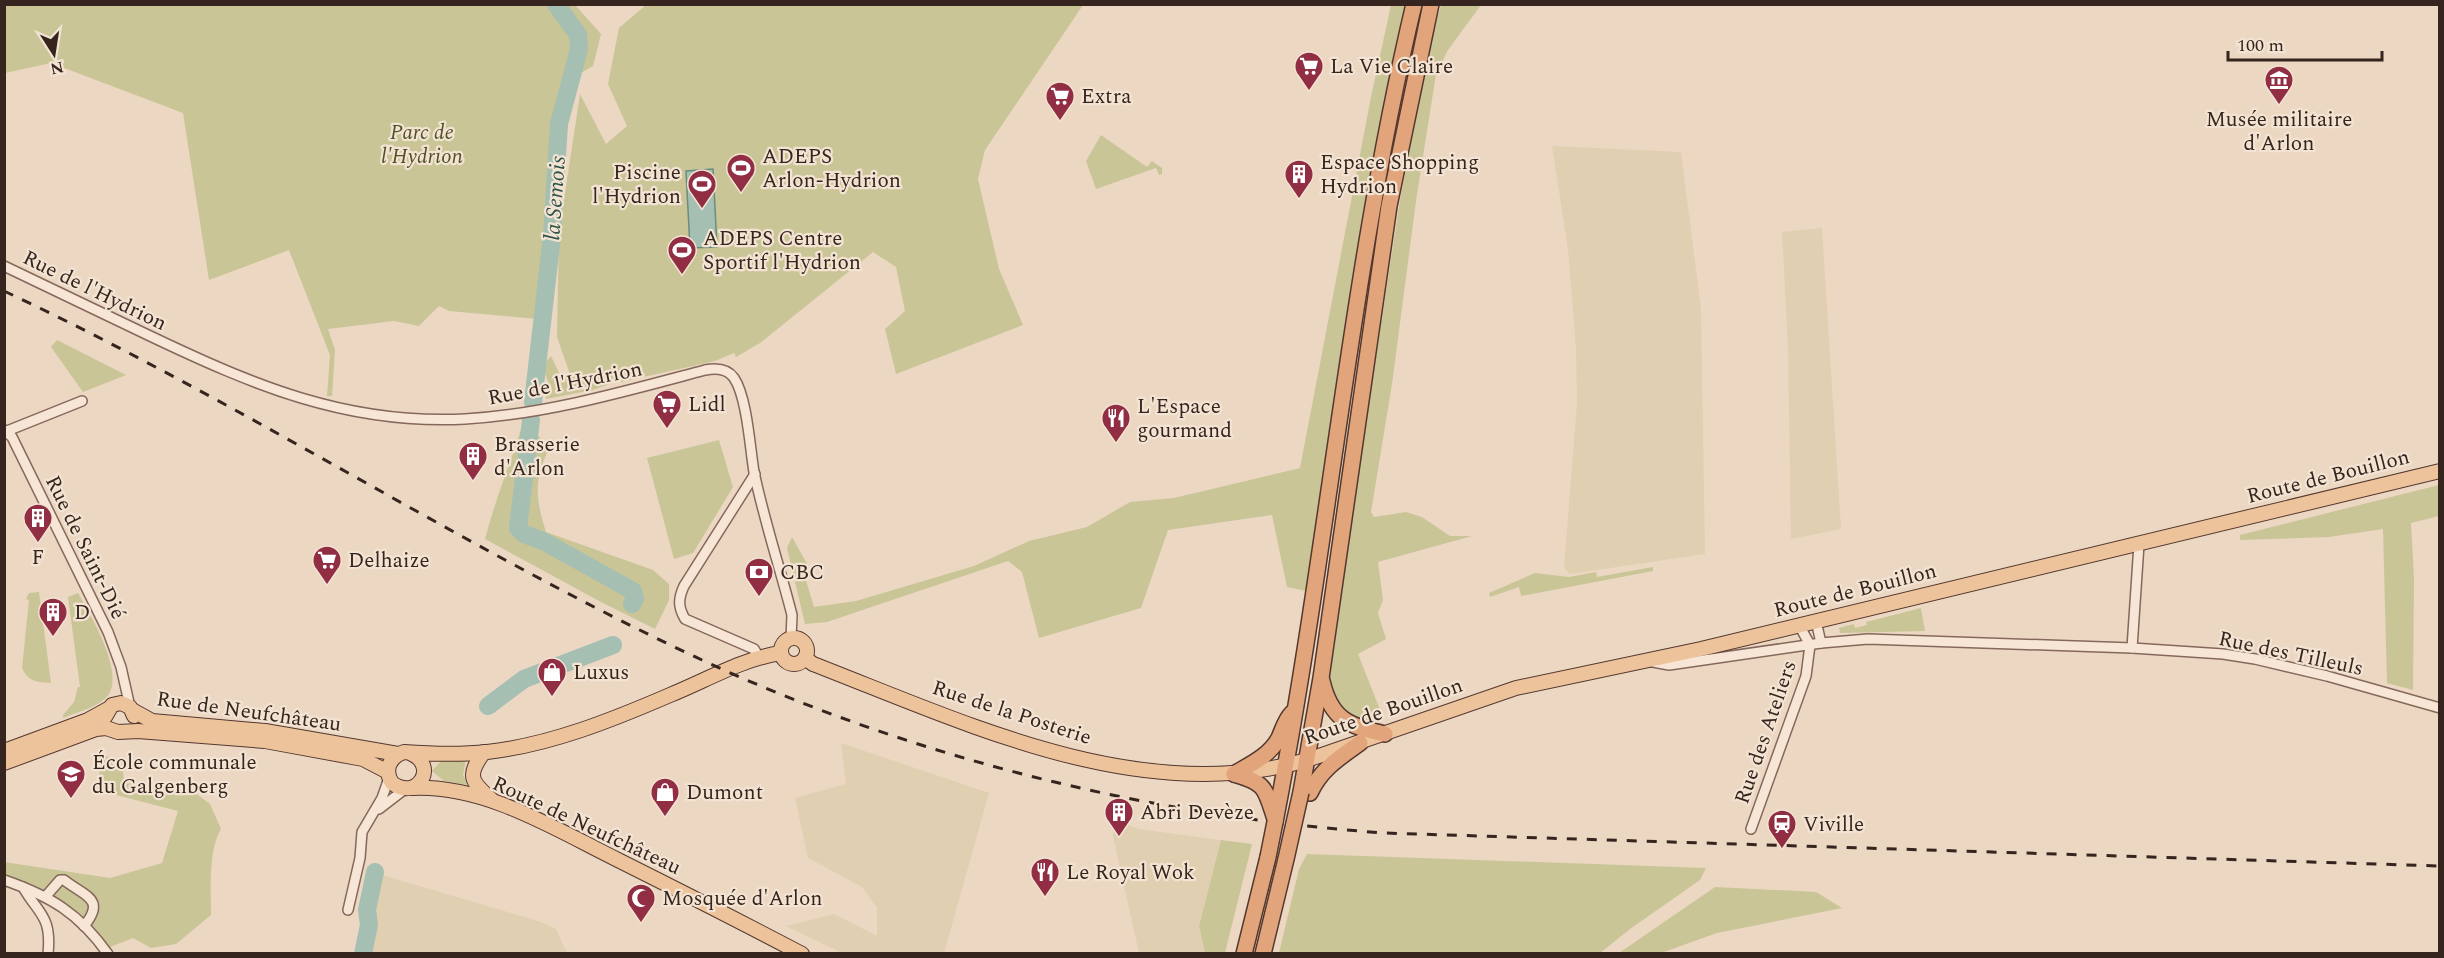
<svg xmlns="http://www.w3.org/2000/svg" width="2444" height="958" viewBox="0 0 2444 958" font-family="Spectral,serif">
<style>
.farmland{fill:#e1cfb1}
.green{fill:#c9c597}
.water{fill:#a5bfb2;stroke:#6c8c7e;stroke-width:1.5}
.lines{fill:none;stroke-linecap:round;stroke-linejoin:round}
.river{stroke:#a5bfb2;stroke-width:18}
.minor-casing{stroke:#85685b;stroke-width:12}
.primary-casing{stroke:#53382f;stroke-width:16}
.trunk-casing{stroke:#53382f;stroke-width:18}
.minor{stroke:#f7e6d6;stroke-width:9}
.primary{stroke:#edc39c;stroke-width:14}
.trunk{stroke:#e2a47a;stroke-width:15}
.rail{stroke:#35251e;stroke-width:3;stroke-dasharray:10 10;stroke-linecap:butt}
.trunk-bridge-casing{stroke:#53382f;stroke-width:18;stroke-linecap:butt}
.trunk-bridge{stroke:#e2a47a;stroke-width:15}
.labels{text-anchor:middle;stroke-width:4.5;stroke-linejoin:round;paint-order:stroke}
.poi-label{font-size:21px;fill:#35251e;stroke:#f3e3d2;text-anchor:start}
.park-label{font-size:21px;font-style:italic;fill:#4f5126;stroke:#f3e3d2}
.street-label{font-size:21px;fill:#35251e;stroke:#f3e3d2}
.water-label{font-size:22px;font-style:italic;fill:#2e544a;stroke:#f3e3d2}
</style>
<rect width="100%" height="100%" fill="#ecd7c3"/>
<g class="farmland">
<polygon points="1552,146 1681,152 1701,309 1705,554 1570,574 1564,567 1577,403 1576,348 1568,249"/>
<polygon points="1822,228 1841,529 1791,539 1788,348 1782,232"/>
<polygon points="841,743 989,793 944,953 842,953 786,926 834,914 877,936 877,908 862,887 808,858 795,798 846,784"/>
<polygon points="1113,819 1139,829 1221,840 1199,926 1205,953 1139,953 1113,836"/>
<polygon points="379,874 538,921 556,929 567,953 369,953 375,938 374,904"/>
</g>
<g class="green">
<polygon points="4,5 575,5 601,34 593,66 577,75 566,110 554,235 548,320 449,311 439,306 419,326 394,321 328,329 335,350 332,396 327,396 330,355 289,250 209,280 183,113 51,63 5,73"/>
<polygon points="646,5 1083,5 985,150 978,179 999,269 1023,325 896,374 885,329 905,311 896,267 873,252 760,343 736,357 734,353 715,361 621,382 620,380 593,390 546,399 548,381 542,366 551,356 561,377 571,377 557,337 559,233 580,94 606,144 627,126 608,84 619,28"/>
<path d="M1391 5H1406C1362 198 1334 394 1306 591L1287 587 1272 515 1168 530 1141 608 1039 638 1022 572 1008 561 827 622 805 624 787 548 792 537 807 564 805 577 814 607 856 601 974 566 1029 541 1087 527 1130 502 1174 498 1300 468 1371 97Z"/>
<path d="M1441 5H1481L1448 50 1436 74 1416 201 1392 384 1371 512 1374 517 1406 512 1422 517 1450 536H1472L1378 562 1383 600 1378 613 1386 639 1358 654 1384 720C1365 727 1353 718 1337 708L1327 679 1400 200 1431 41Z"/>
<polygon points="1101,135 1147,167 1152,161 1162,168 1162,174 1159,175 1156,168 1096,189 1086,161"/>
<polygon points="57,340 126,375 83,392 51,347"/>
<path d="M527 422 549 449C533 480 536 500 546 532L653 570 669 584V600L655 629 601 602 485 539C495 500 511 462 523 423Z"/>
<polygon points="719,440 733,487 693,553 674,559 647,458"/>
<polygon points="2439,485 2439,516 2411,523 2414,578 2413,690 2387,683 2383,529 2329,537 2240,540 2240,535"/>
<polygon points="1653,567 1653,571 1521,596 1519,587 1490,597 1489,593 1535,573 1569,577 1596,572 1597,577"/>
<path d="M39 592 51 683C37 682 28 682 22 668L29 600 26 599 29 593Z"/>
<path d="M78 593C90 614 124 671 109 694 100 707 77 712 63 718V715L74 702 78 687H80L68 597Z"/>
<polygon points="1921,608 1925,631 1840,633 1839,628 1854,624 1855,628 1867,625 1866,622"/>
<path d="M102 755 122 761 124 783 190 789 210 804 221 829C208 850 211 890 211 915L176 944 151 948 133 938 105 949 76 919 5 880 4 862 110 878 162 863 178 811 97 790Z"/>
<polygon points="451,759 466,759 463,775 468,785 444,781 432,771 441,761"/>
<polygon points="1221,840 1252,844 1225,953 1205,953 1199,926"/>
<polygon points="1307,854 1706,868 1700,880 1630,929 1600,953 1279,953 1299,869"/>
<polygon points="1715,887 1816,892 1842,908 1717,933 1661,953 1619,953"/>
</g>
<polygon class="water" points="713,169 717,247 690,248 686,171"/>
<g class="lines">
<g class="river">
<polyline points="533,402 552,236 559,124 579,49 578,35 556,4"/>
<polyline points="531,420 518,528 524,534 543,541 633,591 635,599 632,604"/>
<polyline points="488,706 524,679 613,645"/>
<polyline points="363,954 369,925 367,910 375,872"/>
</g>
<g class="minor-casing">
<g id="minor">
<path d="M4 266C52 289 100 312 148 335 253 385 346 425 465 419 547 414 626 391 705 370 716 368 727 368 734 378 747 397 750 448 754 472 764 520 780 568 792 615L791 639"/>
<polyline points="4,430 12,437 108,632 121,667 130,707"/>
<polyline points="7,431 82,401"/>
<path d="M755 474 684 586C678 599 678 607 685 619L754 649 759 657"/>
<polyline points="1816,621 1821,643"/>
<polyline points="1799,625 1810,645"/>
<polyline points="2132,648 2139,544"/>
<polyline points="1653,662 1669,665 1821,643 1868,639 2132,648 2223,654 2255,659 2327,676 2440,708"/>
<polyline points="379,809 405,789"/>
<polyline points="1751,829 1806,676 1810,645"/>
<path d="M4 880C50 896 79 913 108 954"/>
<path d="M23 887C38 914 52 915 48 954"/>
<path d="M46 896 60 880H64C86 897 106 899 84 926"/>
<polyline points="348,910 360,858 362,832 382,798 389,778"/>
</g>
</g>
<g class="primary-casing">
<g id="primary">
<circle cx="794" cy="651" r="13"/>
<path d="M805 658 813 664C966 723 1141 808 1307 760L1516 688 1701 649 2440 471"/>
<polyline points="132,710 152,721 265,731 398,754"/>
<polyline points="105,717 112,705 121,703 130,707 134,716"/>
<polyline points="4,751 88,720 108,709"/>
<path d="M484 752C467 775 470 781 491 799"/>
<path d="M410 753C439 765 418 802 392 783 384 770 389 757 404 752 431 754 460 755 487 752 550 745 612 720 670 695 707 680 742 659 781 653"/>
<polyline points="4,763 96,729 106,728 118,732 138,731 265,741 363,759 388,772"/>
<path d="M413 788C486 785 555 829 618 860 680 891 741 922 802 954"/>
</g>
</g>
<g class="trunk-casing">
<g id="trunk">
<path d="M1322 681C1331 720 1349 726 1385 734"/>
<path d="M1234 774C1251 764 1269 756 1279 738 1283 729 1285 720 1292 713"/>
<path d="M1234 774C1266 783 1265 788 1275 819"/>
<polyline points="1301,792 1321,678 1389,206 1431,4"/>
<path d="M1310 793C1321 769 1339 758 1360 743"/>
<path d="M1275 822C1328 550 1350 274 1414 4"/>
<polyline points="1244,954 1268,857"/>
<polyline points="1263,954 1286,859"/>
</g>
</g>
<use href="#minor" class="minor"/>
<use href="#primary" class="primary"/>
<use href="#trunk" class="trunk"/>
<path class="rail" d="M4 291C243 403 464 549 702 660 915 759 1150 816 1384 833L2440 866"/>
<g class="trunk-bridge-casing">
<g id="trunk-bridge">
<polyline points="1268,857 1275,822"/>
<polyline points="1286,859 1301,792"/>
</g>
</g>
<use href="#trunk-bridge" class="trunk-bridge"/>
</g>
<defs>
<g id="supermarket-pin" transform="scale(1.5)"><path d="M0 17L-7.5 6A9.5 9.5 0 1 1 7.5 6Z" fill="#912e43" stroke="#f3e3d2"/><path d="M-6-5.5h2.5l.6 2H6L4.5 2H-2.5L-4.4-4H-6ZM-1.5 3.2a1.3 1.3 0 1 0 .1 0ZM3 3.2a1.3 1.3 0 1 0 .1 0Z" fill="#fff"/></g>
<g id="museum-pin" transform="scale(1.5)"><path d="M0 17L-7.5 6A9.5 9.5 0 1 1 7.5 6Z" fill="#912e43" stroke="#f3e3d2"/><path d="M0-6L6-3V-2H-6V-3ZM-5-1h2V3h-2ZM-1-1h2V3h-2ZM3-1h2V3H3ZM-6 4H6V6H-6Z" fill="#fff"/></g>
<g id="stadium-pin" transform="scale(1.5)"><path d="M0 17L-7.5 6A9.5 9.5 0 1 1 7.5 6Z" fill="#912e43" stroke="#f3e3d2"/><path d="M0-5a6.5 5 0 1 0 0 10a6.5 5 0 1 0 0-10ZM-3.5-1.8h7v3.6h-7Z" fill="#fff"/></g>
<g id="building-pin" transform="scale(1.5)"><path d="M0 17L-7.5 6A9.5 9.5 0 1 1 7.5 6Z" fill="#912e43" stroke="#f3e3d2"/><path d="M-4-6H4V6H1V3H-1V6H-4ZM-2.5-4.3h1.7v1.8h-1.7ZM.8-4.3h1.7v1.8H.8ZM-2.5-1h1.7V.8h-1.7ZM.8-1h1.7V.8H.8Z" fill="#fff"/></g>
<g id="restaurant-pin" transform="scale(1.5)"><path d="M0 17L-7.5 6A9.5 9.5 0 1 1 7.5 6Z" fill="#912e43" stroke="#f3e3d2"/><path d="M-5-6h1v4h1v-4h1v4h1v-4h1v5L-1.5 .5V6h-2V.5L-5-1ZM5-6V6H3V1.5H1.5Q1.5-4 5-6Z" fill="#fff"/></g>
<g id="bank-pin" transform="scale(1.5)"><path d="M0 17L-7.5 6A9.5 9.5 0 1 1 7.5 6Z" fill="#912e43" stroke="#f3e3d2"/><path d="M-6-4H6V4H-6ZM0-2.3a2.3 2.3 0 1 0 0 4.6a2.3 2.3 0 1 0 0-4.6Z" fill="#fff"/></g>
<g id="shop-pin" transform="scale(1.5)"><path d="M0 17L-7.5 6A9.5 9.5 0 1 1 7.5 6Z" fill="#912e43" stroke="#f3e3d2"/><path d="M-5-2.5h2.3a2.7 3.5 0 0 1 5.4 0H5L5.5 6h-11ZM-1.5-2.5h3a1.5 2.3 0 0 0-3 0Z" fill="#fff"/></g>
<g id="school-pin" transform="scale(1.5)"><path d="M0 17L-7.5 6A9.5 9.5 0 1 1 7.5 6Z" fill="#912e43" stroke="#f3e3d2"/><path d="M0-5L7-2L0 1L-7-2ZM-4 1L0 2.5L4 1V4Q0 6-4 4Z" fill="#fff"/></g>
<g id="station-pin" transform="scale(1.5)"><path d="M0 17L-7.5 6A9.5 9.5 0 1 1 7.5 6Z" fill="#912e43" stroke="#f3e3d2"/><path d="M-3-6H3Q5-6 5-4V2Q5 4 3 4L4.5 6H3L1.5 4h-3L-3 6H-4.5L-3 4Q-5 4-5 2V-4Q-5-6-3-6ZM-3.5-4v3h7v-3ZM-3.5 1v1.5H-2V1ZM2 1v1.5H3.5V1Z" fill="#fff"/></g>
<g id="mosque-pin" transform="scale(1.5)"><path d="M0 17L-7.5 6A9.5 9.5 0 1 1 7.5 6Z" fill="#912e43" stroke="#f3e3d2"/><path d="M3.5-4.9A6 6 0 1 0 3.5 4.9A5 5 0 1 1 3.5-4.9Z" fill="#fff"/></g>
</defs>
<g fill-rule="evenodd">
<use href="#supermarket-pin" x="1309" y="66"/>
<use href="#museum-pin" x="2279" y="80"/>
<use href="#supermarket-pin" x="1060" y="96"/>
<use href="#stadium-pin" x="741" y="168"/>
<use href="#building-pin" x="1299" y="174"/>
<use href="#stadium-pin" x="702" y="184"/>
<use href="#stadium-pin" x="682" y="250"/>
<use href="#supermarket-pin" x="667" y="404"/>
<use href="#restaurant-pin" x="1116" y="418"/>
<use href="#building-pin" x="473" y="456"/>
<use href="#building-pin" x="38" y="518"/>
<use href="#supermarket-pin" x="327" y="560"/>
<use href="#bank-pin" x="759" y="572"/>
<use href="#building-pin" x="53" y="612"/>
<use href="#shop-pin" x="552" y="672"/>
<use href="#school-pin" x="71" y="774"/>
<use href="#shop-pin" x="665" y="792"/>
<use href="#building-pin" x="1119" y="812"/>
<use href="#station-pin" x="1782" y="824"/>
<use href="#restaurant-pin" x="1045" y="872"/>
<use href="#mosque-pin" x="641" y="898"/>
</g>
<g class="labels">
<g class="poi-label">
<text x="1330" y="73">La Vie Claire</text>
<text x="1081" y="103">Extra</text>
<text x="2279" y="126" text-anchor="middle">Musée militaire<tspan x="2279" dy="24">d'Arlon</tspan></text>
<text x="762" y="163">ADEPS<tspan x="762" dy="24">Arlon-Hydrion</tspan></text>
<text x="1320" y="169">Espace Shopping<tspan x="1320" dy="24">Hydrion</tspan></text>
<text x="681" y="179" text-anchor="end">Piscine<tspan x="681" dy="24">l'Hydrion</tspan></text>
<text x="703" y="245">ADEPS Centre<tspan x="703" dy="24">Sportif l'Hydrion</tspan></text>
<text x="688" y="411">Lidl</text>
<text x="1137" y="413">L'Espace<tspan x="1137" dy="24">gourmand</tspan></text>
<text x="494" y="451">Brasserie<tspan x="494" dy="24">d'Arlon</tspan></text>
<text x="38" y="564" text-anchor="middle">F</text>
<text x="348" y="567">Delhaize</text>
<text x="780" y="579">CBC</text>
<text x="74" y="619">D</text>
<text x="573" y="679">Luxus</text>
<text x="92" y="769">École communale<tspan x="92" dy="24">du Galgenberg</tspan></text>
<text x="686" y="799">Dumont</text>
<text x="1140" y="819">Abri Devèze</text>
<text x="1803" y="831">Viville</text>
<text x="1066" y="879">Le Royal Wok</text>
<text x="662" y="905">Mosquée d'Arlon</text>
</g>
<g class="park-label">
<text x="422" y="139">Parc de<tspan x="422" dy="24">l'Hydrion</tspan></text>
</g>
<g class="street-label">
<text transform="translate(95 290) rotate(26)" y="7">Rue de l'Hydrion</text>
<text transform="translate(565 383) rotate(-11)" y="7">Rue de l'Hydrion</text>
<text transform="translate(2328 476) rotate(-14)" y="7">Route de Bouillon</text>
<text transform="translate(86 547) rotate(64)" y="7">Rue de Saint-Dié</text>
<text transform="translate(1855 590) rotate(-14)" y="7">Route de Bouillon</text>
<text transform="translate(2291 653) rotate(12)" y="7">Rue des Tilleuls</text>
<text transform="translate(249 711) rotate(8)" y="7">Rue de Neufchâteau</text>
<text transform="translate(1383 711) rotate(-19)" y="7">Route de Bouillon</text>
<text transform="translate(1012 712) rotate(18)" y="7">Rue de la Posterie</text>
<text transform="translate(1765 732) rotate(-71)" y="7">Rue des Ateliers</text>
<text transform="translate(587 825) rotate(25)" y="7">Route de Neufchâteau</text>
</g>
<g class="water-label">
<text transform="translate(554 198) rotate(-86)" y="8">la Semois</text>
</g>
</g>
<rect width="2444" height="958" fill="none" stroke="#35251e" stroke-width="12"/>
<g transform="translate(54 54) rotate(168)" stroke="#f3e3d2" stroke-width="4.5" paint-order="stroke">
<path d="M0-4.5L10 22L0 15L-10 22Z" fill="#35251e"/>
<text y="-9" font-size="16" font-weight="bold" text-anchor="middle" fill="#35251e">N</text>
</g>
<path d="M2228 51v9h154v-9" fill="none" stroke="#35251e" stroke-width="3"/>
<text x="2237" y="51" font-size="18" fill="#35251e" stroke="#f3e3d2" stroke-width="4.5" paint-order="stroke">100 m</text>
</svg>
